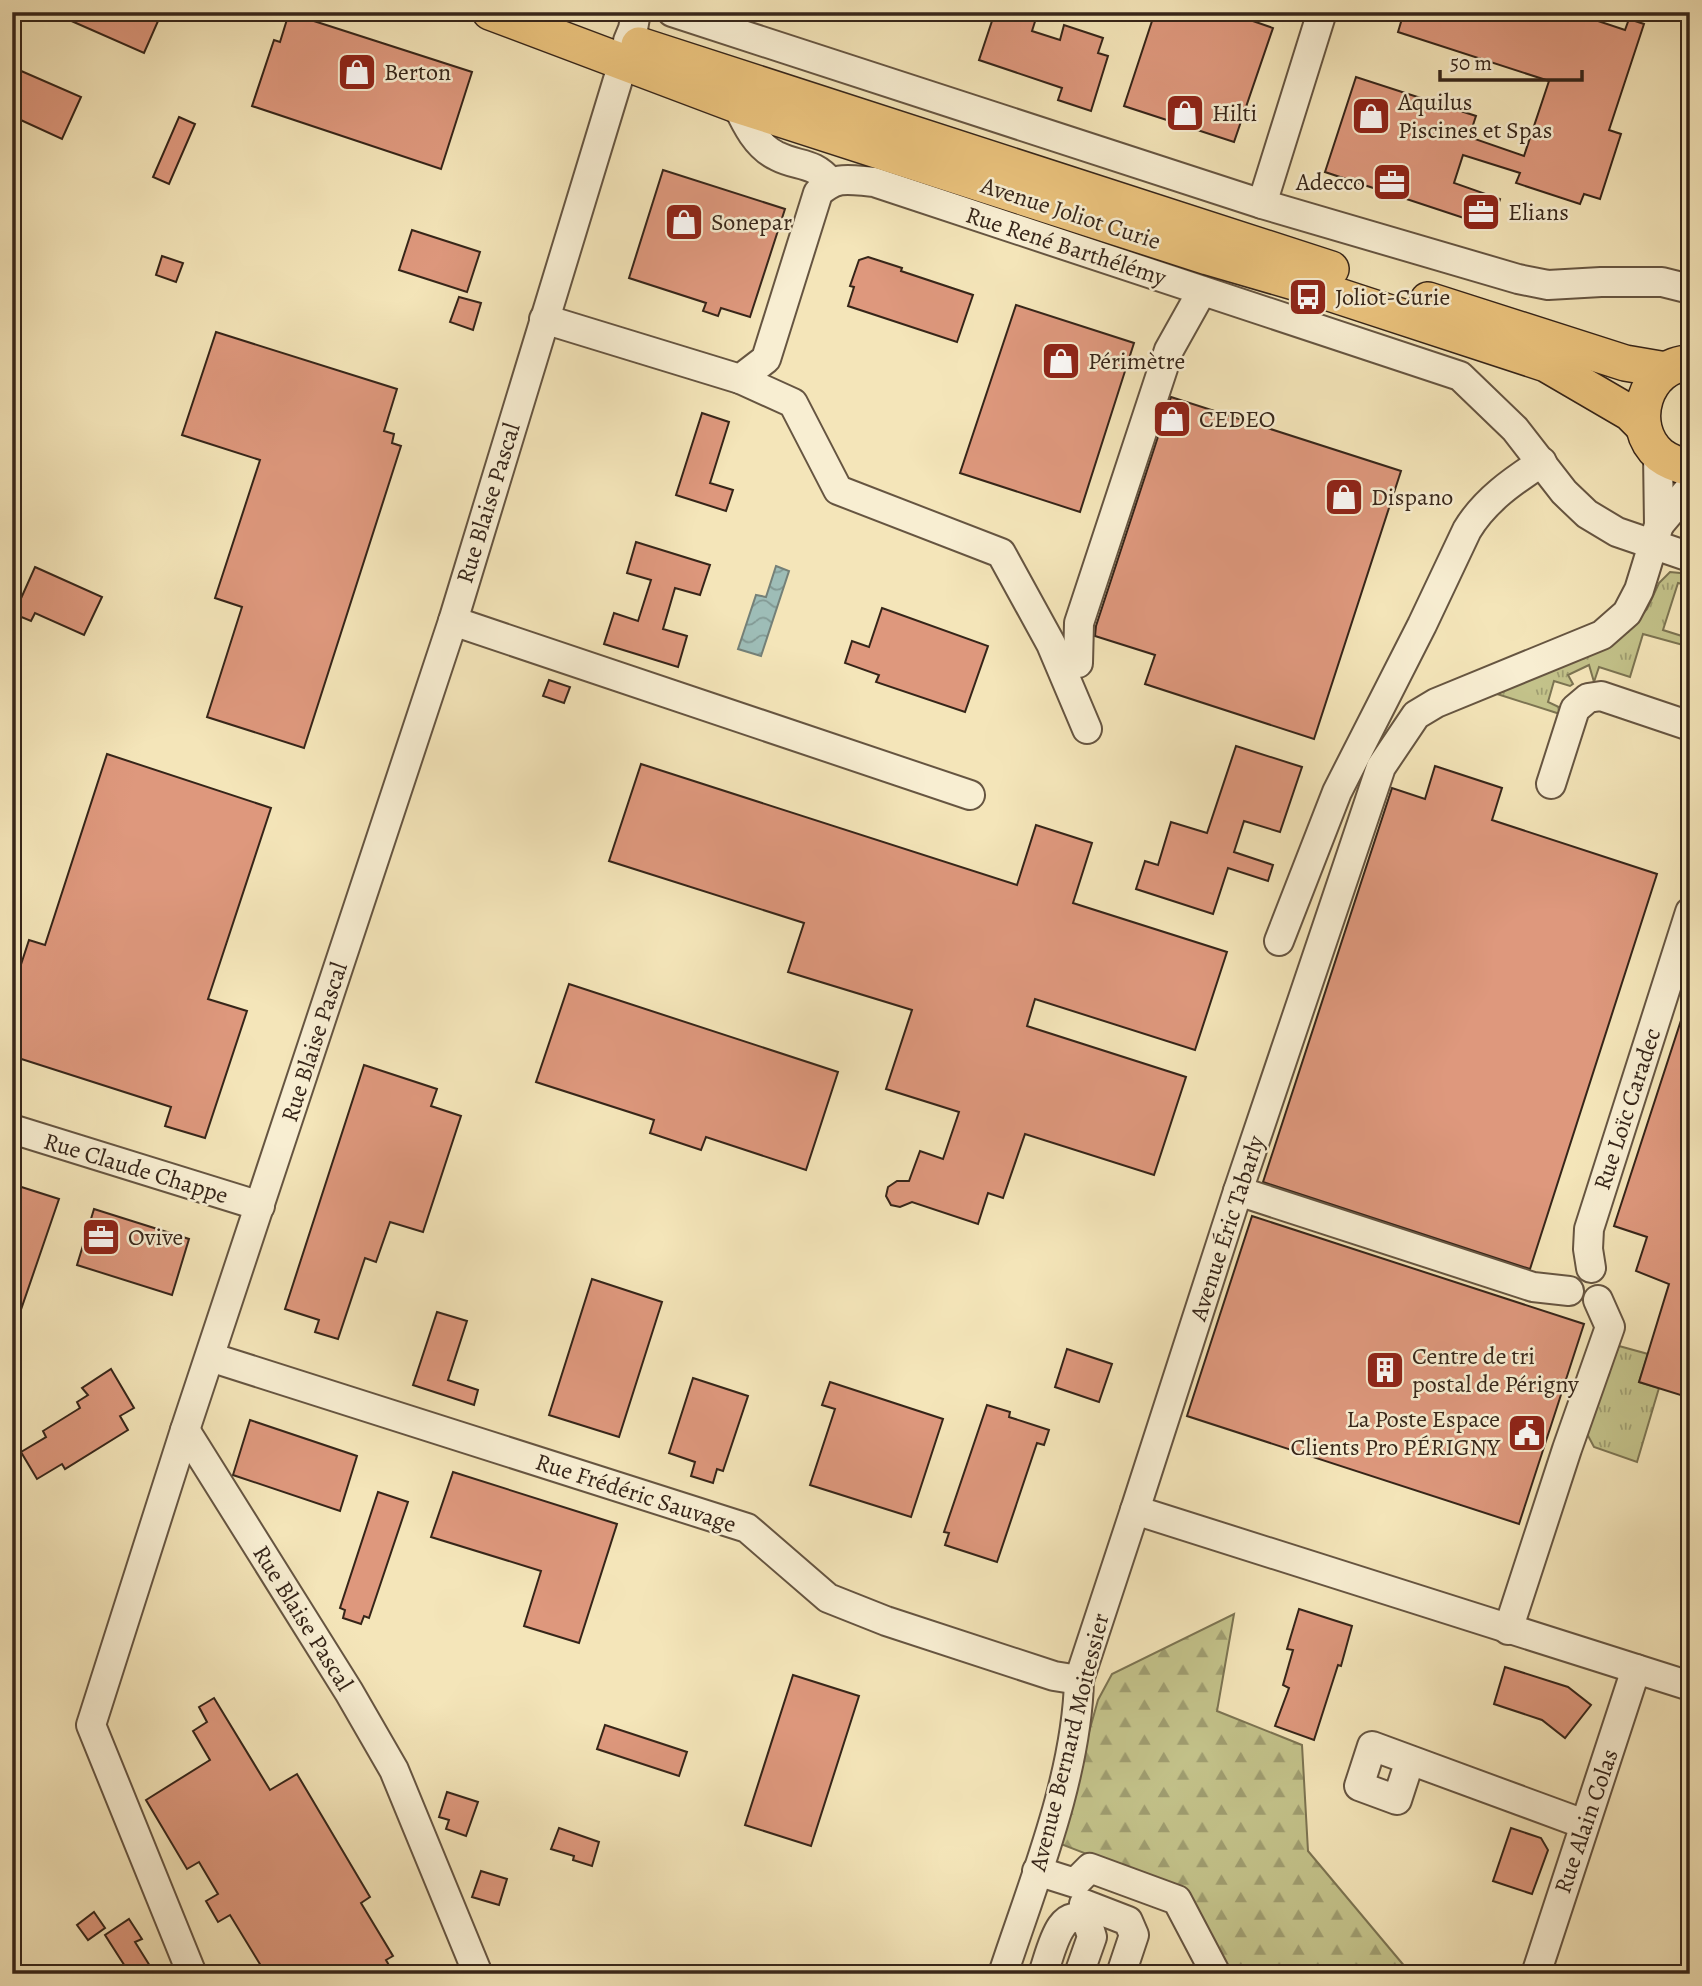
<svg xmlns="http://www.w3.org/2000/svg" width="1702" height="1986" viewBox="0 0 1702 1986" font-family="Alegreya,serif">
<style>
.grass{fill:url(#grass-tufts);stroke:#7c7452;stroke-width:2}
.forest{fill:url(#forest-firs);stroke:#7c7452;stroke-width:2}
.water{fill:url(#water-waves);stroke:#748078;stroke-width:2}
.building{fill:#de987d;stroke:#362519;stroke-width:2}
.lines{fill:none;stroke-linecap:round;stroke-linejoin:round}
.minor-casing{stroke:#665541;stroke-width:32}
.major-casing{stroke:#362519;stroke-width:38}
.minor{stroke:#f8eed2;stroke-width:28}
.major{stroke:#eac27c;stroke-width:35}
.labels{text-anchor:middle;stroke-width:5;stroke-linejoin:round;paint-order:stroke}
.poi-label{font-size:24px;fill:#362519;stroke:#f8eed2;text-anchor:start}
.street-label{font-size:24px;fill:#362519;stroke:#f8eed2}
</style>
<defs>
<pattern id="grass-tufts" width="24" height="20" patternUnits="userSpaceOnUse" patternTransform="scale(1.75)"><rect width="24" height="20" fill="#c3c28a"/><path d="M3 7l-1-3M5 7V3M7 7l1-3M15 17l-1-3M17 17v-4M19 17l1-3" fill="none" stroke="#9f9d70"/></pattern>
<pattern id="forest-firs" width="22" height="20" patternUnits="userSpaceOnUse" patternTransform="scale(1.75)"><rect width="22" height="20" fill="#c3c28a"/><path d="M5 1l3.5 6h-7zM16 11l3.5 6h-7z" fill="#9f9d70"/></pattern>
<pattern id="water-waves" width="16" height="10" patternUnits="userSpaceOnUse" patternTransform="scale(1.75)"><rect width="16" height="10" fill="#9ebdb7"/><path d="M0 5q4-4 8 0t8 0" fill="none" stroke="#829994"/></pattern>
</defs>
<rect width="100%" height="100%" fill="#f4e5b9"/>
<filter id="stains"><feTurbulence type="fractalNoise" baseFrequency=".00286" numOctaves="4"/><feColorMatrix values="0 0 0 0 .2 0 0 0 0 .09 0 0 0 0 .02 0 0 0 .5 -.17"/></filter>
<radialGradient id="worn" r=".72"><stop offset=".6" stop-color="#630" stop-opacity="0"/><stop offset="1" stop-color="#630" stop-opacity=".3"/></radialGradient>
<g class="grass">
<polygon points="1670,572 1690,574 1690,586 1678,583 1663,630 1685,637 1683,645 1643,634 1630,677 1599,667 1594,682 1589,665 1568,675 1573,684 1570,686 1554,681 1548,702 1563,709 1560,714 1494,693 1628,632 1647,609 1659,583"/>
<polygon points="1619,1346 1648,1354 1639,1382 1659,1388 1637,1462 1594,1447 1585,1430"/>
</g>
<polygon class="forest" points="1234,1614 1217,1711 1302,1745 1308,1851 1406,1968 1403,1974 1222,1974 1178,1889 1058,1843 1098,1700 1112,1674"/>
<polygon class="water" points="776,566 789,571 761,656 738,649 756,595 766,597"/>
<g class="building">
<polygon points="51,12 162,12 144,53"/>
<polygon points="995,12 1038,12 1032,31 1060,40 1064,25 1103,38 1098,53 1108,56 1091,111 1058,100 1062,88 979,60"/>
<polygon points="1155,12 1227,12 1273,28 1234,142 1124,106"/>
<polygon points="1404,12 1571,12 1625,30 1629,19 1644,24 1609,130 1621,134 1600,199 1584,194 1580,204 1516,183 1520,173 1463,155 1454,183 1500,199 1491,227 1325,172 1356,77 1476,116 1469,137 1524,156 1549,81 1398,32"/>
<polygon points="289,13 472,72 441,169 252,106 274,40 280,42"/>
<polygon points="12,67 81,97 62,139 12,116"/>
<polygon points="179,117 195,124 169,184 153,177"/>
<polygon points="663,170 785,209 750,317 721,308 718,316 703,311 706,303 629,278"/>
<polygon points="412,230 480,252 467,292 399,270"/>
<polygon points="162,256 183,263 176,282 156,275"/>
<polygon points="868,257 902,268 901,271 973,295 957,342 848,306 854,287 850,286 859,260"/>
<polygon points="459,297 481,303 473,330 450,322"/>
<polygon points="1016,305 1134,343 1080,512 960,473"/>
<polygon points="216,332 397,389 384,431 394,434 392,443 401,446 304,748 207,717 242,607 215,598 260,460 182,435"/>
<polygon points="1171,397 1401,471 1314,739 1145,684 1155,655 1095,636 1096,626"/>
<polygon points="702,413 729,422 710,483 733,490 726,511 676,495"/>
<polygon points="636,542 710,565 700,595 675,588 663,629 687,636 678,667 604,644 614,613 638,621 651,580 627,573"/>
<polygon points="35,567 102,597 84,635 35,613 31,621 14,614"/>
<polygon points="882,608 988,646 965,712 876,682 879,675 845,663 852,641 869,647"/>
<polygon points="549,680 570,687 564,703 543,696"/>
<polygon points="1236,746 1302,767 1280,832 1244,821 1234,852 1273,865 1268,881 1228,868 1213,914 1136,889 1145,861 1158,865 1171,822 1207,833"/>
<polygon points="107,754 271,808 208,999 247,1011 205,1138 165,1126 171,1107 12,1056 12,992 29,940 45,945"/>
<polygon points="641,764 1017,885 1036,825 1092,843 1073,903 1227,952 1195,1050 1035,999 1027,1026 1186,1077 1154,1175 1025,1134 1003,1198 988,1193 978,1224 912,1202 900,1207 891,1205 886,1196 888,1187 897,1181 909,1181 920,1151 943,1159 959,1112 886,1089 912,1010 788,972 804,923 609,861"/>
<polygon points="1435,766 1502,788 1492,820 1657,874 1530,1269 1263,1182 1392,788 1425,799"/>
<polygon points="569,984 838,1072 806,1170 706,1137 701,1150 650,1133 654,1120 536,1082"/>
<polygon points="1687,1002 1690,1003 1690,1398 1639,1382 1669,1284 1636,1271 1647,1237 1614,1226"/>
<polygon points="364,1065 437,1089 431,1106 461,1116 423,1232 390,1222 376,1262 365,1258 338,1339 315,1332 319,1320 285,1309"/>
<polygon points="12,1184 59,1199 15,1327 12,1327"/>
<polygon points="94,1209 189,1239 172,1295 77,1265"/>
<polygon points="1252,1216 1584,1324 1519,1524 1187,1416"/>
<polygon points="592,1279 662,1302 619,1437 549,1415"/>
<polygon points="437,1312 467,1321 448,1380 478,1390 474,1405 413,1385"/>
<polygon points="1067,1349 1112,1364 1099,1402 1055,1387"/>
<polygon points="111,1369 134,1408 120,1416 128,1430 65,1469 62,1464 37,1479 21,1452 46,1437 43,1431 80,1408 77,1402 88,1395 82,1388"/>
<polygon points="693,1378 748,1396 723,1471 717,1469 713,1483 691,1476 695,1462 669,1453"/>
<polygon points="830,1382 943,1419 911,1517 810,1485 835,1409 822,1405"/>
<polygon points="987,1405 1010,1412 1009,1417 1049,1430 1044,1445 1037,1443 997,1562 945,1545 949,1533 944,1532"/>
<polygon points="250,1420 357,1456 340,1511 233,1475"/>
<polygon points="453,1472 617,1524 579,1643 524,1626 541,1571 431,1537"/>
<polygon points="378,1492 408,1502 369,1618 364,1616 361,1624 343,1618 345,1610 340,1608"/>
<polygon points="1299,1609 1352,1626 1341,1666 1338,1665 1314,1740 1275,1726 1289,1688 1283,1685 1293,1650 1287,1649"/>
<polygon points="1505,1667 1568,1687 1591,1705 1565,1738 1542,1720 1494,1704"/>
<polygon points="793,1675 859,1696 811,1846 745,1825"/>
<polygon points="214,1698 270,1790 297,1774 370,1897 361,1903 393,1956 386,1960 394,1974 266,1974 230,1915 218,1922 206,1901 218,1894 199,1862 187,1869 146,1800 210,1760 193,1731 207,1722 199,1707"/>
<polygon points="605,1725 687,1752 679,1776 597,1749"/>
<polygon points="447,1792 478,1802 466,1836 446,1829 449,1820 439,1817"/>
<polygon points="559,1828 599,1842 592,1866 573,1860 574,1856 551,1849"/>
<polygon points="1511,1828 1541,1838 1548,1850 1532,1894 1493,1881"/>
<polygon points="481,1871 507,1879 499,1905 472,1897"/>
<polygon points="94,1912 105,1928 88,1940 77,1925"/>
<polygon points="129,1919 142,1939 135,1942 155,1974 130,1974 105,1935"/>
</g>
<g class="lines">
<g class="minor-casing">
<g id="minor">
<polyline points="672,12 1262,204 1518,279 1548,285 1601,282 1662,282 1690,289"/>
<polyline points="628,41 633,29 636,12"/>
<path d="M737 105C746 124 757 147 777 156 798 167 813 161 830 182"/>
<polyline points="1262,204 1322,12"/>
<path d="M544 319 740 379 766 359 818 193C837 175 849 180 874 182L1460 376 1515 429 1564 492 1587 514 1617 532 1690 557"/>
<polyline points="740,379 793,403 838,490 1001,553 1051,644 1087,729"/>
<polyline points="1658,454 1659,525 1639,590 1627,613 1602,635 1436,703 1416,715 1381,767 1238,1191 1135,1510 1690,1686"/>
<polyline points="1659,525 1690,488"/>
<polyline points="453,621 970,795"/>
<polyline points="1078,663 1079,623 1169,350 1202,291"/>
<polyline points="1551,784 1575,709 1588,698 1601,696 1690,726"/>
<path d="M1279 941 1337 792 1422 625 1467 530C1485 500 1513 481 1542 462"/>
<polyline points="12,1129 260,1206"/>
<polyline points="1238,1191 1533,1287 1569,1291"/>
<polyline points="1591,1268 1588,1249 1589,1229 1690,912"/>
<polyline points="210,1357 747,1528 828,1598 886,1621 1054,1676 1079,1680"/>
<polyline points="185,1430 349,1692 394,1770 478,1974"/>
<polyline points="1508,1630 1567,1449 1610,1327 1598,1300"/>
<polyline points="1410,1760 1397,1800 1359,1786 1372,1746 1584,1824"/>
<polyline points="1037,1871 1075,1883 1090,1868 1177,1900 1216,1974"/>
<polyline points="1084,1904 1128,1921 1134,1935 1121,1974"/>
<polyline points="192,1974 91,1725 185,1430 453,621 623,63"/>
<path d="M1003 1974C1033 1883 1077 1776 1079 1680L1135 1510"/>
<path d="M1043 1974C1050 1956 1060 1899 1088 1924L1092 1937 1079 1974"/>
<polyline points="1536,1974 1636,1669"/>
</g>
</g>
<g class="major-casing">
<g id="major">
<polyline points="490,12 737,105 1208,257 1311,287 1546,364 1630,413 1643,426"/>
<polyline points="639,45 1331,269"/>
<polyline points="1428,300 1625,363 1666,370"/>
<path d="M1690 363C1645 364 1626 426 1660 455 1669 462 1678 465 1690 468"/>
</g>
</g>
<use href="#minor" class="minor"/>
<use href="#major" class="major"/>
</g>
<defs>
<g id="shop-square" transform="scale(2.0125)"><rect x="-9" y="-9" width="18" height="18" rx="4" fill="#8f2418" stroke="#f8eed2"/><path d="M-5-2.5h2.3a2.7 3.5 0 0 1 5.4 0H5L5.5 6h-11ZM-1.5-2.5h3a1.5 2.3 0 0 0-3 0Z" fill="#fff"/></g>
<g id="office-square" transform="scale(2.0125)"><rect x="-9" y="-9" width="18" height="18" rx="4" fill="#8f2418" stroke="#f8eed2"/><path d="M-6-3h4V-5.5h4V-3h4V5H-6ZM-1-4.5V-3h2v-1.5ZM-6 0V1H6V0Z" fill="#fff"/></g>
<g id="bus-square" transform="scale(2.0125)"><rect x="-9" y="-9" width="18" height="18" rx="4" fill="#8f2418" stroke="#f8eed2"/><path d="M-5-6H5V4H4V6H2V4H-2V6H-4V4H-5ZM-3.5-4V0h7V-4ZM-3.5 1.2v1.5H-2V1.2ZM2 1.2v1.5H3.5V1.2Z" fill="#fff"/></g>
<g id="building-square" transform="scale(2.0125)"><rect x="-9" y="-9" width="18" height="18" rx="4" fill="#8f2418" stroke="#f8eed2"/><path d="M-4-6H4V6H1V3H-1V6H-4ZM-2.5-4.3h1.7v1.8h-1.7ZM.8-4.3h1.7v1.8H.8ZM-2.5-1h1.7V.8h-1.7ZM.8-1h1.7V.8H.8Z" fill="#fff"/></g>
<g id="civic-square" transform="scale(2.0125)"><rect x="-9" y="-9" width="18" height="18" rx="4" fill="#8f2418" stroke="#f8eed2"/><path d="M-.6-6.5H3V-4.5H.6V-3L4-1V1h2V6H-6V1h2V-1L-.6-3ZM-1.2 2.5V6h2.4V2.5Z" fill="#fff"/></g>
</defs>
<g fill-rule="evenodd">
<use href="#shop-square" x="357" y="72"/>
<use href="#shop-square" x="1185" y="113"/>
<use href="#shop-square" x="1371" y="116"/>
<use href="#office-square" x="1392" y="182"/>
<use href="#office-square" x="1481" y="212"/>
<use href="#shop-square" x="684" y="222"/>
<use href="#bus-square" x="1308" y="297"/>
<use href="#shop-square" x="1061" y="361"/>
<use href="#shop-square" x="1172" y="419"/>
<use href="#shop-square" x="1344" y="497"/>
<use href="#office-square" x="101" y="1237"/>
<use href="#building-square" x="1385" y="1370"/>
<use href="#civic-square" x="1527" y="1433"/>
</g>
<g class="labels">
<g class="poi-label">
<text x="384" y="80">Berton</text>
<text x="1398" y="110">Aquilus<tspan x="1398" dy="28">Piscines et Spas</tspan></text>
<text x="1212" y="121">Hilti</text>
<text x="1365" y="190" text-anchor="end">Adecco</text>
<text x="1508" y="220">Elians</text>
<text x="711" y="230">Sonepar</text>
<text x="1335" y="305">Joliot-Curie</text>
<text x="1088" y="369">Périmètre</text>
<text x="1199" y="427">CEDEO</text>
<text x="1371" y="505">Dispano</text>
<text x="128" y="1245">Ovive</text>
<text x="1412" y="1364">Centre de tri<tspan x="1412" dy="28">postal de Périgny</tspan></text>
<text x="1500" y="1427" text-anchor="end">La Poste Espace<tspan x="1500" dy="28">Clients Pro PÉRIGNY</tspan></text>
</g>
<g class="street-label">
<text transform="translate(1071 213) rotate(18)" y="8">Avenue Joliot Curie</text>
<text transform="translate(1066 246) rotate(18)" y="8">Rue René Barthélémy</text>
<text transform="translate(488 503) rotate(-73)" y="8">Rue Blaise Pascal</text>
<text transform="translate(314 1042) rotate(-72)" y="8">Rue Blaise Pascal</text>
<text transform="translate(1627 1109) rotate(-72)" y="8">Rue Loïc Caradec</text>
<text transform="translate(136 1168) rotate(17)" y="8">Rue Claude Chappe</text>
<text transform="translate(1227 1228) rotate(-72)" y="8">Avenue Éric Tabarly</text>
<text transform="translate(636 1493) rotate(18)" y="8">Rue Frédéric Sauvage</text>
<text transform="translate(303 1618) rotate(58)" y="8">Rue Blaise Pascal</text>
<text transform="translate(1069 1742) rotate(-76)" y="8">Avenue Bernard Moitessier</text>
<text transform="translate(1586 1821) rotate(-71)" y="8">Rue Alain Colas</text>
</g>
</g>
<rect width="1702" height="1986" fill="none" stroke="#f4e5b9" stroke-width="42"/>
<rect x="14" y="14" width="1674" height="1958" fill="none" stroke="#362519" stroke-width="3.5"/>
<rect x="21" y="21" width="1660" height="1944" fill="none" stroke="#362519" stroke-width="2"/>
<path d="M1440 70v10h142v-10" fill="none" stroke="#362519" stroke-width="3.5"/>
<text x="1450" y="70" font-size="21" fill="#362519" stroke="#f8eed2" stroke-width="5" paint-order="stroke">50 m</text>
<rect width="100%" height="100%" filter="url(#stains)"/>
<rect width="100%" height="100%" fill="url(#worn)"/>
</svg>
